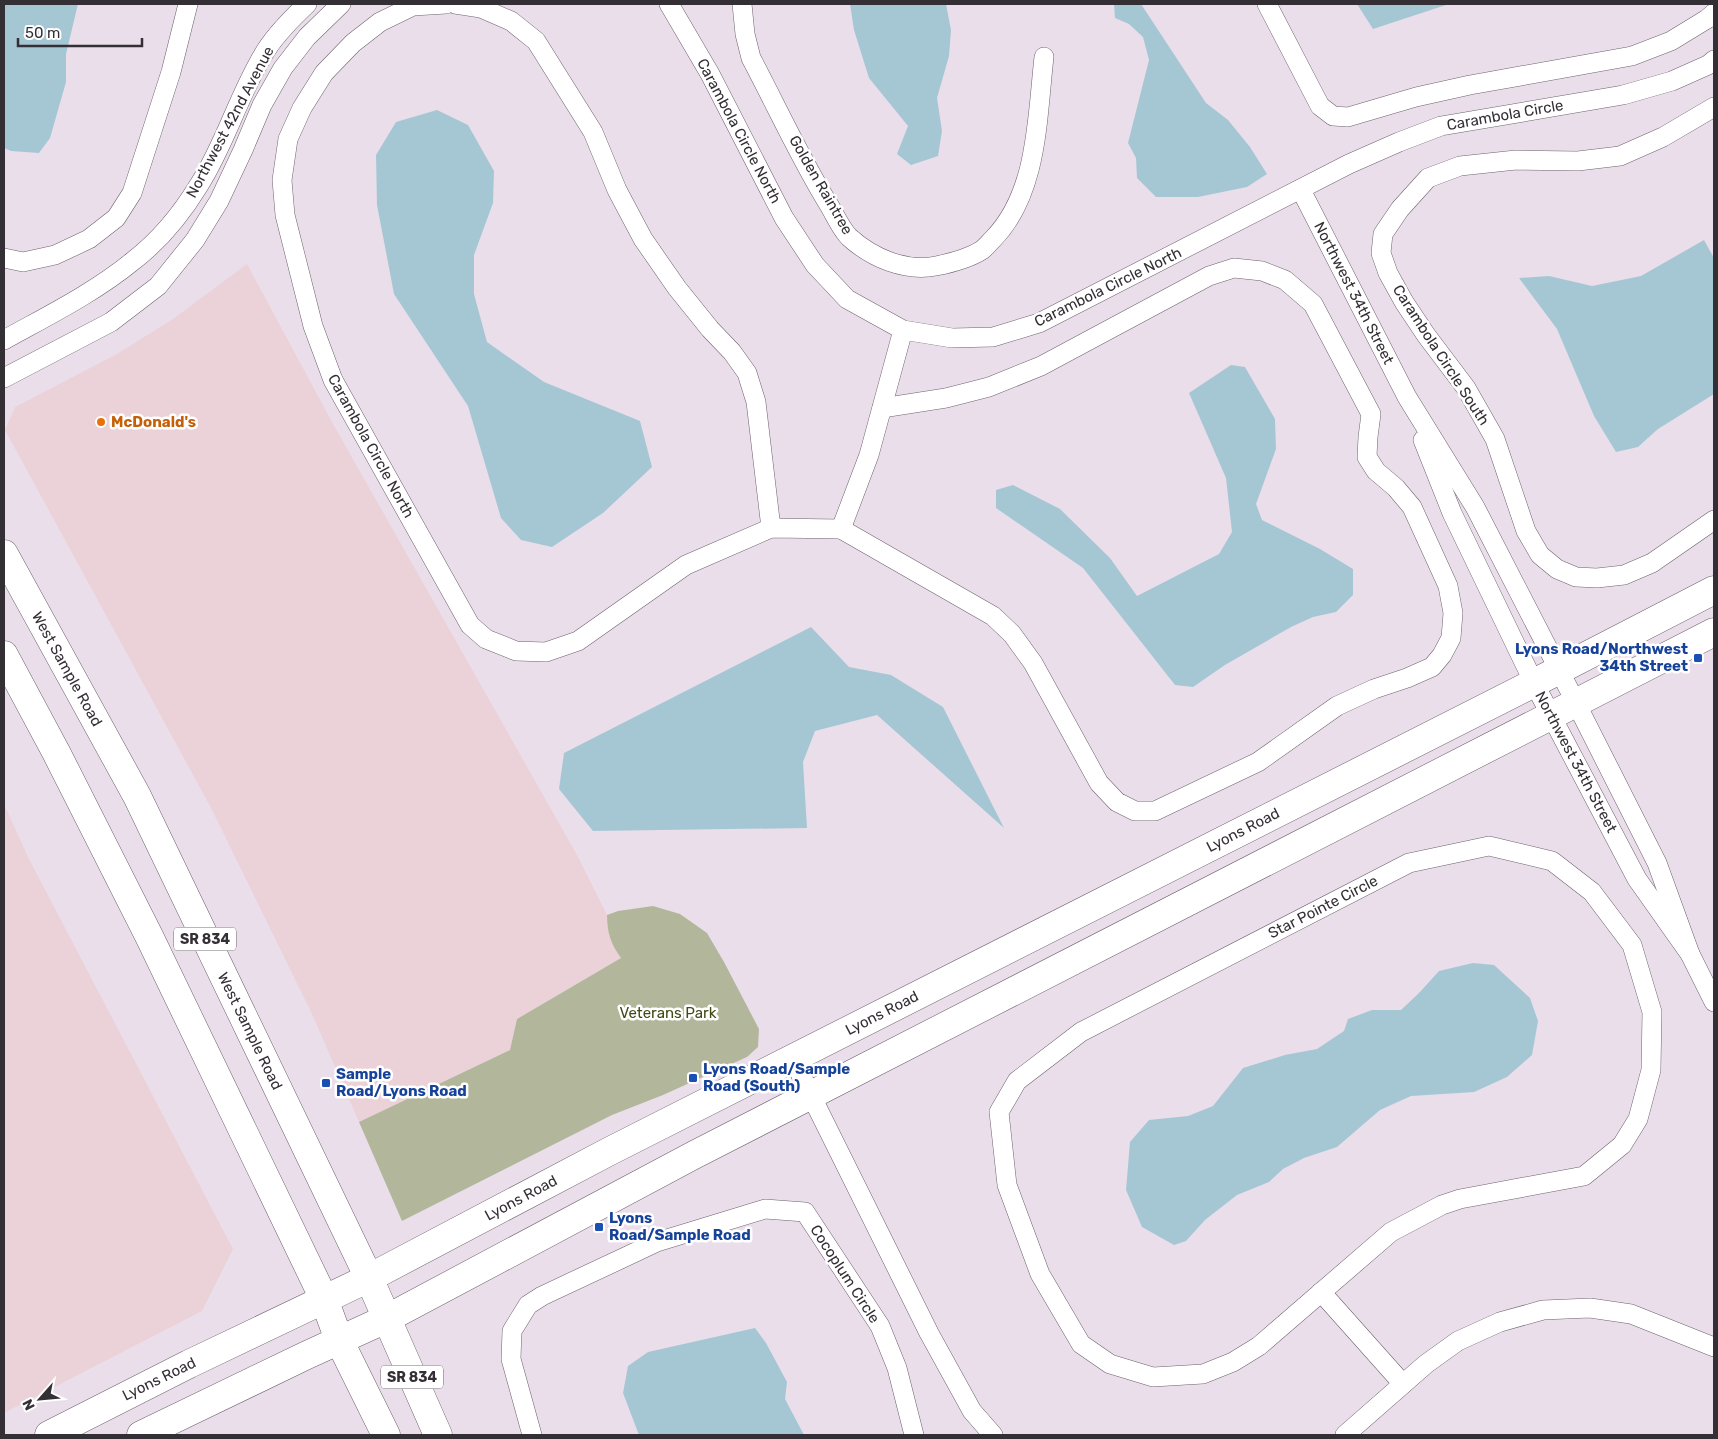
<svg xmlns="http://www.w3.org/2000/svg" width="1718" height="1439" viewBox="0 0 1718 1439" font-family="Rubik,sans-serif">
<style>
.commercial{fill:#ebd1d8}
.green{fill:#b2b79b}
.water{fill:#a5c7d4}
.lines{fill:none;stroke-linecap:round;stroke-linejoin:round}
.street-casing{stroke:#6d626e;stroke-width:20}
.primary-casing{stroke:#6d626e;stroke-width:29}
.street{stroke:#fff;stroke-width:19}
.primary{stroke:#fff;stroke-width:28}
.food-dot{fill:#e8710a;stroke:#fff;stroke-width:2}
.transit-dot{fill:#1a4fb4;stroke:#fff;stroke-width:2}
.labels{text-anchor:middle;stroke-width:5;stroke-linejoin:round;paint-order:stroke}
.shield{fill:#fff;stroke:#716d71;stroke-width:1}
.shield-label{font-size:14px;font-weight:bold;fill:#342f34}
.street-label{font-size:15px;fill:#342f34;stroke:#fff}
.food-label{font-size:15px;font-weight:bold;fill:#c56008;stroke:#fff;text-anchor:start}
.transit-label{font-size:15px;font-weight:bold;fill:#164399;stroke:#fff;text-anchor:start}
.park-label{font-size:15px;fill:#434917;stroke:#fff}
</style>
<rect width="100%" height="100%" fill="#ebdeeb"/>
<g class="commercial">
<polygon points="247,264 332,422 577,855 607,915 607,925 621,958 517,1019 510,1050 359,1122 312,1014 211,808 5,430 15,407 117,354 173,319"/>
<polygon points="4,804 29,859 233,1249 202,1311 4,1413"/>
</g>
<path class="green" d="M653 906 680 914 707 933 724 962 759 1029 758 1047 747 1057 663 1095 612 1115 402 1221 359 1122 510 1050 517 1019 621 958C611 944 607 933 607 915L618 911Z"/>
<g class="water">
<polygon points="4,4 78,4 66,54 66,82 50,138 39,153 11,151 4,148"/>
<polygon points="850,4 946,4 951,30 949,56 937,98 942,131 938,156 911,165 897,154 908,126 869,78 854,30"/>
<polygon points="1114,4 1141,4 1206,103 1228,120 1250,147 1267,174 1247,187 1198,197 1156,197 1137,178 1136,158 1128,143 1149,60 1143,37 1129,24 1115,18"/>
<polygon points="1357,4 1449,4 1373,29"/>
<polygon points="437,110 468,125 494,171 493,203 474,255 474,294 487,342 544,382 640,421 652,467 603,513 552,547 521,540 501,518 468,406 394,294 377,205 376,155 396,122"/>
<polygon points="1704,240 1714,258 1714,394 1658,429 1638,447 1616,452 1594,416 1557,329 1519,278 1549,276 1592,286 1641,276"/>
<polygon points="1231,365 1245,367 1275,419 1276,449 1256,504 1262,520 1320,549 1353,569 1353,595 1336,612 1313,617 1291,627 1225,665 1193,687 1175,685 1083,568 996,508 996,490 1013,485 1060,509 1110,558 1137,596 1219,554 1232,532 1226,478 1189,393"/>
<polygon points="811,627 849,667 891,675 943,707 1004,828 877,715 815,731 803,762 807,828 593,831 559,789 564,753"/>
<polygon points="1473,963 1494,965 1530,998 1538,1021 1532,1055 1507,1077 1474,1092 1411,1096 1380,1110 1337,1147 1304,1158 1283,1169 1269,1182 1237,1195 1205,1220 1186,1241 1174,1245 1142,1227 1126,1190 1130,1142 1149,1120 1188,1116 1213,1106 1243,1068 1285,1055 1317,1049 1344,1031 1348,1019 1372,1010 1401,1010 1419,993 1439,971"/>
<polygon points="755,1328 766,1343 787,1382 785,1399 804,1435 639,1435 623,1393 628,1366 648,1352"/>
</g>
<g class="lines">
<g class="street-casing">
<g id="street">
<polyline points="446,4 413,6 380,22 353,43 324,73 302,108 288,139 282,180 285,215 313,326 333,380 470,625 486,639 516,651 546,652 578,641 686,565 771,528 841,529 869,455 903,330"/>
<polyline points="455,4 481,8 511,21 536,41 593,132 617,190 643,239 677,288 710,329 732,352 747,373 756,402 771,528"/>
<polyline points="669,4 710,74 784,218 815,265 847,299 903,330 952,338 993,337 1039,323 1349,164 1399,142 1441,126 1623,95 1672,81 1708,65 1714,60"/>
<path d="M742 4 745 34 751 58C777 107 800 158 829 205 835 215 841 229 849 237 872 258 905 272 936 266 951 263 968 259 982 250 986 247 989 243 993 239 1038 193 1037 118 1044 57"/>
<polyline points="1267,4 1320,106 1333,116 1348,117 1416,97 1470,85 1632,56 1671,41 1707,19 1714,13"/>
<polyline points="1714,107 1663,137 1620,156 1578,161 1516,160 1460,166 1428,178 1400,209 1383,234 1381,253 1388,273 1404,302 1426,335 1466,388 1495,439 1526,531 1540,555 1557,569 1576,577 1597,578 1624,575 1652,563 1714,520"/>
<polyline points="1301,190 1407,397 1475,507 1576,703 1657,863 1690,954"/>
<polyline points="4,258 23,262 55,255 89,239 116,218 132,193 171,72 188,4"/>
<path d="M4 340C47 316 94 293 133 261 159 241 182 213 199 185 225 144 238 97 263 55 274 36 291 19 307 4"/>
<polyline points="4,378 111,322 158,286 195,240 219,201 243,150 262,105 283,68 307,37 341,4"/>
<polyline points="1423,440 1452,513 1534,683 1637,879 1690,954 1714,1002"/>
<polyline points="841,529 993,616 1012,634 1033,663 1099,783 1117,802 1135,811 1155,811 1258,762 1337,706 1374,689 1407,678 1432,667 1442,655 1451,638 1453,613 1448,586 1412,507 1396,488 1376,471 1367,457 1368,437 1371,414 1313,304 1285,280 1262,271 1234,268 1209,276 1041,366 989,387 946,398 882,408"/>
<polygon points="1489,846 1552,861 1592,892 1632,945 1652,1012 1651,1070 1638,1119 1622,1145 1584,1176 1460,1199 1442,1205 1391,1232 1259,1346 1233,1362 1203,1374 1153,1377 1110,1364 1081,1344 1040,1274 1007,1185 999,1112 1017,1081 1081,1032 1409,863"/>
<polyline points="793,1059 929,1333 972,1411 993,1435"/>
<polyline points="1321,1292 1403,1384"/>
<polyline points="532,1435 511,1359 512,1331 528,1305 542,1296 657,1242 765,1209 805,1212 880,1326 897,1368 914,1435"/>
<polyline points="1345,1435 1426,1364 1458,1341 1500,1322 1543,1310 1590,1308 1631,1314 1714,1347"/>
</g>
</g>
<g class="primary-casing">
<g id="primary">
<polyline points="4,554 137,796 369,1278 438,1435"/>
<polyline points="4,655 57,754 149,936 324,1299 339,1340 386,1435"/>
<polyline points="49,1435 189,1364 369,1278 610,1151 1534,683 1714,590"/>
<polyline points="141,1435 307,1355 386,1319 694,1155 1714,632"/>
</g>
</g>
<use href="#street" class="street"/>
<use href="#primary" class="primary"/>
</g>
<circle class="food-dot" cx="101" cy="422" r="5"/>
<g class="transit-dot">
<rect x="1693" y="653" width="10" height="10" rx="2.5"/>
<rect x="688" y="1073" width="10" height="10" rx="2.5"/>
<rect x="321" y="1078" width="10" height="10" rx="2.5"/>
<rect x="594" y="1222" width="10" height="10" rx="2.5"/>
</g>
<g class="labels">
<g class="shield">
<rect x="174" y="927.5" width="62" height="23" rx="4"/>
<rect x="381" y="1365.5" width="62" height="23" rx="4"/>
</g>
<g class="shield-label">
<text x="205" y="944">SR 834</text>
<text x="412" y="1382">SR 834</text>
</g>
<g class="street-label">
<text transform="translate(1505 115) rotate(-10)" y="5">Carambola Circle</text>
<text transform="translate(230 122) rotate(-62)" y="5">Northwest 42nd Avenue</text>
<text transform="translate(739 131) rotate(62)" y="5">Carambola Circle North</text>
<text transform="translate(821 185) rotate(60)" y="5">Golden Raintree</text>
<text transform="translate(1108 287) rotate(-26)" y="5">Carambola Circle North</text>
<text transform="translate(1354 293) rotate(63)" y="5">Northwest 34th Street</text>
<text transform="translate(1441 355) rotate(57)" y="5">Carambola Circle South</text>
<text transform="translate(371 446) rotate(61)" y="5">Carambola Circle North</text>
<text transform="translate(67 669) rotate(61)" y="5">West Sample Road</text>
<text transform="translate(1576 762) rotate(62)" y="5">Northwest 34th Street</text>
<text transform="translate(1243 830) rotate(-27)" y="5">Lyons Road</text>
<text transform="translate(1323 907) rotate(-27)" y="5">Star Pointe Circle</text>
<text transform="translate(882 1013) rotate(-27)" y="5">Lyons Road</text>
<text transform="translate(250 1031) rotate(64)" y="5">West Sample Road</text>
<text transform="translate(521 1198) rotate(-28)" y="5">Lyons Road</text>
<text transform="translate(845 1274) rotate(57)" y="5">Cocoplum Circle</text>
<text transform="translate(159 1379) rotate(-26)" y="5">Lyons Road</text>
</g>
<g class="food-label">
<text x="111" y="427">McDonald's</text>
</g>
<g class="transit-label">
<text x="1688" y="654" text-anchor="end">Lyons Road/Northwest<tspan x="1688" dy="17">34th Street</tspan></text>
<text x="703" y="1074">Lyons Road/Sample<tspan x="703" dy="17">Road (South)</tspan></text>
<text x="336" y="1079">Sample<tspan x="336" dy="17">Road/Lyons Road</tspan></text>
<text x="609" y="1223">Lyons<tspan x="609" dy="17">Road/Sample Road</tspan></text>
</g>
<g class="park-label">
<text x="668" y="1018">Veterans Park</text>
</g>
</g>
<rect width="1718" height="1439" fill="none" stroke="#342f34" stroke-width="10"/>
<g transform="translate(40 1399) rotate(243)" stroke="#ffffff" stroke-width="4" paint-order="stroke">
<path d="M0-4L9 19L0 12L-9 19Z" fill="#342f34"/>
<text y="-8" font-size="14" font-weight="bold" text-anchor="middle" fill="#342f34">N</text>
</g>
<path d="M18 38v8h124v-8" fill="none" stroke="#342f34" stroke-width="2.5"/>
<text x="25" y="38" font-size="15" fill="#342f34" stroke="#ffffff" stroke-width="4" paint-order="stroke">50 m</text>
</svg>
